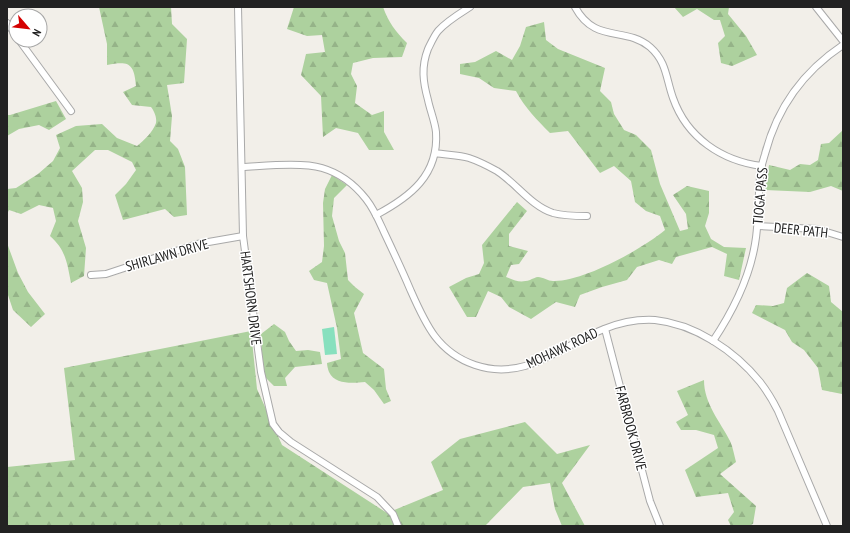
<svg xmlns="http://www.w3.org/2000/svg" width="850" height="533" viewBox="0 0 850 533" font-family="'PT Sans Narrow',sans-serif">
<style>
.forest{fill:url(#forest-firs)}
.pitch{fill:#88e0be}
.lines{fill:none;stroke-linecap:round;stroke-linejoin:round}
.minor-casing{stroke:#a9a9a9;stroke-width:8}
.minor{stroke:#fff;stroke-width:6}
.labels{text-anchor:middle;stroke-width:3;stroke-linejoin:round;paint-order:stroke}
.street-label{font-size:14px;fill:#222;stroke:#fff}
</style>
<defs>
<pattern id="forest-firs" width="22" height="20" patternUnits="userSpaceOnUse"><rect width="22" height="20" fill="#add19e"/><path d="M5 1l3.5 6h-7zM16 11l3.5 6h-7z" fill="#95b388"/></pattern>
</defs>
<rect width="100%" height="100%" fill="#f2efe9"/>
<g class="forest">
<path d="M99 7H171L172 24 187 39 184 83 167 85 172 116 170 141 178 149 185 167 187 215 174 217 165 209 123 220 115 195 126 184 136 170 132 162 108 150H95L72 171 82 188 83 202 78 221 86 248 84 276 71 283C67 263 66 250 50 236L56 221 53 208 39 205 21 214 9 210 7 214V189L16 188 38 174 53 161 60 148 56 135 76 126 102 124 117 138 137 146C144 140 153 132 156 123 157 117 154 111 151 107L132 105 123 92 136 86C134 63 129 61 107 65V44Z"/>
<path d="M294 7H383C389 23 395 31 407 43L402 57 373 58 353 63 351 74 357 86 355 103 372 115 384 111V132L394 150H369L358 133 336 128 323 137 321 96 301 75 306 54 325 52 322 35 307 36 287 29Z"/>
<polygon points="674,7 729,7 728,14 746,36 757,55 732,66 721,63 718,43 725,36 720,20 714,20 697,9 683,17"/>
<path d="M544 22 546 40 558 49 605 68 600 91 611 102 614 114 624 130 636 135 651 150 660 184 680 231 688 229 686 214 673 195 687 186 709 191V213L705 226 711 239 724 247 746 248 739 280 724 276 727 254 712 247 676 257 672 264 659 260 637 267 627 280 602 287 580 295 575 307 556 302 531 319 509 307 501 297 488 291 476 317H467L449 287 466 278 479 274 484 263 482 245 517 202 527 211 509 234V246L528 251 519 264 511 265 506 277C516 281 520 283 530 280 532 279 536 277 538 277 543 277 548 281 553 281 583 282 642 249 665 230L660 216 646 211 635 202 631 181 614 166 600 173 568 131 550 133C537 120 525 108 516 91L494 88 479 78 460 74V64L475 62 496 51 512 60 520 46 526 27Z"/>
<polygon points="56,101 66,119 49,130 39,125 19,129 7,136 7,115 10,115"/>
<polygon points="843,130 843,191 831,186 810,192 765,190 769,165 790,170 800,164 810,165 818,160 821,144 829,143"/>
<path d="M332 175 347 185 334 198 332 216 339 241 345 253 348 280 355 287 364 294 354 313 363 353 384 369 386 389 391 401 384 404 374 390 365 382C353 383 335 385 329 372 328 370 327 365 327 363L341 359 337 328 327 283 314 280 309 271 322 262 324 246 323 203 325 189Z"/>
<polygon points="7,243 18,273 28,292 45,314 31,327 13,310 7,292"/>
<polygon points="807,273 829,286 831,302 843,312 843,397 842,394 822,390 818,368 804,350 792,342 785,330 752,313 756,305 773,306 784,303 787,288"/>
<polygon points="274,324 285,332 289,341 296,351 308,350 320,352 322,364 295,367 285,378 287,386 274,386 263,375 261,334"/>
<polygon points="251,331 257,389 282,445 387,513 443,490 431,462 460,439 525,422 557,454 590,445 562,483 585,526 562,526 555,509 550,483 523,487 485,526 7,526 7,467 75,460 64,368"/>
<path d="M704 380C704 404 720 421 730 441 733 447 734 455 736 462L720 474 756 506 753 524 748 526H731L728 520 734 512 728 493 696 497 685 470 718 448 714 435 696 430H681L676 422 688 415 677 391Z"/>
</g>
<polygon class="pitch" points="334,327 337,354 325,355 322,329"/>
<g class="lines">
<g class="minor-casing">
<g id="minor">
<polyline points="238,7 243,236 261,372 273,424 279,432 291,442 377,497 393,514 398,526"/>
<path d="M575 7C595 44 625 26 650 47 667 62 666 79 673 98 687 138 722 161 762 166"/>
<polyline points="816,7 843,41"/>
<polyline points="7,23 16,35"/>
<polyline points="19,40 71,111"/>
<path d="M435 153C446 155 459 155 469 158 478 161 488 166 497 171 516 183 531 206 553 213 564 216 575 216 587 216"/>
<path d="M242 167C264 166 302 162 322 168 339 173 355 185 366 199 374 209 379 221 384 232 393 251 402 270 410 289 425 323 437 352 475 365 525 382 561 346 604 329 619 323 638 319 655 320 695 324 735 351 760 382 767 391 773 401 778 411L827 526"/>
<path d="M376 215C410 197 439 175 436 132 435 122 430 110 428 100 423 82 421 67 428 49 431 43 434 36 438 31 447 21 459 14 470 7"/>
<polyline points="758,226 817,229 843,237"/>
<polyline points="91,275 106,274 197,244 243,236"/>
<polyline points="605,329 650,501 660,526"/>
<path d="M713 341C733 311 749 280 755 244 759 222 758 200 760 177 760 169 763 161 765 154 777 108 804 71 843 45"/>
</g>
</g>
<use href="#minor" class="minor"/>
</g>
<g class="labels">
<g class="street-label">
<text transform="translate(760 196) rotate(-85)" y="5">TIOGA PASS</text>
<text transform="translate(801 230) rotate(6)" y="5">DEER PATH</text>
<text transform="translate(167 255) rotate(-16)" y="5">SHIRLAWN DRIVE</text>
<text transform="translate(251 298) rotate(83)" y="5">HARTSHORN DRIVE</text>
<text transform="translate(562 348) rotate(-25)" y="5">MOHAWK ROAD</text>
<text transform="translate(631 428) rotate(75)" y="5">FARBROOK DRIVE</text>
</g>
</g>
<rect width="850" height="533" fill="none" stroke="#222222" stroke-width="16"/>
<g transform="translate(28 28) rotate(118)"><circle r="19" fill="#ffffff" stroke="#a7a7a7"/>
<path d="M0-3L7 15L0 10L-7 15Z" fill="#d40000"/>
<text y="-6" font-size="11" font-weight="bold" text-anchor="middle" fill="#222222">N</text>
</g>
</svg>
